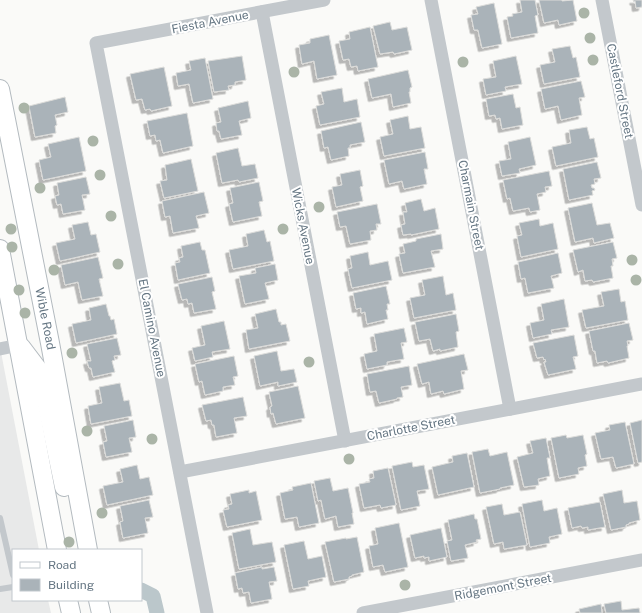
<svg xmlns="http://www.w3.org/2000/svg" width="642" height="613" viewBox="0 0 642 613" font-family="'Public Sans',sans-serif">
<style>
.built{fill:#e8e9e9}
.lines{fill:none;stroke-linecap:round;stroke-linejoin:round}
.canal{stroke:#bbc7cb;stroke-width:15}
.building{fill:#aab3b9;stroke:#dcdcda;filter:url(#shadow)}
.secondary-casing{stroke:#b3babf;stroke-width:20}
.lane{stroke:#c3c8cc;stroke-width:6}
.street{stroke:#c3c8cc;stroke-width:13}
.secondary{stroke:#fff;stroke-width:18}
.tree{fill:#aab4a7}
.labels{text-anchor:middle;stroke-width:4;stroke-linejoin:round;paint-order:stroke}
.street-label{font-size:12px;fill:#657683;stroke:#fff}
</style>
<defs>
<filter id="shadow"><feDropShadow dx="-3.5" dy="3.5" stdDeviation="0" flood-color="#0004"/></filter>
</defs>
<rect width="100%" height="100%" fill="#fafaf8"/>
<polygon class="built" points="0,347 39,550 13,550 13,600 48,600 51,613 0,613"/>
<g class="lines">
<polyline class="canal" points="141,590 153,596 157,613"/>
</g>
<g class="building">
<polygon points="520,0 535,0 538,15 535,16 538,33 511,38 507,17 513,16 512,14 522,12"/>
<polygon points="539,0 562,0 562,1 573,0 577,21 559,25 558,20 544,23"/>
<polygon points="633,0 642,0 642,7 636,8 635,1 634,2"/>
<polygon points="494,3 502,44 482,48 478,30 474,30 471,15 478,14 476,7"/>
<polygon points="390,22 392,30 407,27 412,50 394,54 393,52 380,54 373,26"/>
<polygon points="370,27 378,67 358,71 357,66 351,67 349,59 343,60 339,41 350,39 349,32"/>
<polygon points="329,35 337,75 317,79 314,61 302,64 299,45 310,43 310,39"/>
<polygon points="570,46 573,58 576,57 580,77 544,84 540,65 555,62 552,49"/>
<polygon points="242,56 246,80 235,82 235,85 228,86 229,90 214,92 208,61"/>
<polygon points="516,56 522,84 505,87 506,91 486,95 483,79 496,77 493,61"/>
<polygon points="205,58 213,99 193,103 189,84 178,86 176,73 191,70 189,61"/>
<polygon points="164,67 172,106 151,111 150,109 145,110 142,99 136,100 130,74"/>
<polygon points="408,70 412,87 410,88 410,92 409,92 411,103 393,107 391,94 372,98 368,79"/>
<polygon points="581,81 585,97 579,98 582,115 561,120 558,106 545,109 541,89"/>
<polygon points="342,88 344,102 357,99 360,117 320,125 316,106 324,104 321,92"/>
<polygon points="513,94 516,108 520,107 523,125 502,129 500,118 496,119 495,115 489,116 486,99"/>
<polygon points="65,97 68,112 55,115 57,125 55,126 56,133 35,137 29,106"/>
<polygon points="248,101 251,118 239,121 242,135 221,139 219,131 217,131 216,123 221,122 218,108"/>
<polygon points="187,113 193,146 163,153 160,140 156,141 155,135 150,136 147,121"/>
<polygon points="408,116 410,129 421,127 425,148 384,156 380,137 393,134 390,120"/>
<polygon points="361,122 365,142 350,145 350,148 348,148 349,156 331,160 328,147 324,148 321,131"/>
<polygon points="587,127 590,139 594,138 598,157 556,166 552,147 571,143 569,130"/>
<polygon points="79,137 86,171 43,180 39,160 51,157 48,144"/>
<polygon points="530,137 536,165 519,169 520,173 502,176 499,161 511,159 508,142"/>
<polygon points="238,148 242,166 255,164 258,178 239,182 238,180 222,183 216,153"/>
<polygon points="425,152 428,169 424,169 427,184 404,189 402,181 389,184 384,160"/>
<polygon points="191,159 198,191 164,198 160,181 167,180 165,165"/>
<polygon points="597,162 601,178 594,179 595,184 591,185 592,188 594,188 595,190 592,191 593,195 569,200 563,169"/>
<polygon points="360,170 363,186 360,187 363,201 336,207 332,187 342,185 340,174"/>
<polygon points="549,171 552,186 545,187 546,192 537,194 540,210 530,212 529,208 513,211 510,198 507,199 503,180"/>
<polygon points="86,177 90,194 82,195 85,210 63,214 61,204 57,205 55,196 59,195 57,183"/>
<polygon points="259,182 263,201 259,202 262,216 233,222 229,204 233,203 230,188"/>
<polygon points="204,192 209,213 196,216 199,228 173,233 170,216 165,217 162,201"/>
<polygon points="421,199 424,211 435,208 439,229 411,235 411,234 403,235 401,225 405,224 403,212 407,212 405,203"/>
<polygon points="592,203 597,225 610,223 614,238 594,243 593,238 575,242 568,208"/>
<polygon points="377,204 381,224 376,224 377,230 370,231 371,240 350,244 346,226 340,227 337,212"/>
<polygon points="539,219 540,226 553,223 558,249 521,257 517,236 522,235 519,223"/>
<polygon points="88,222 91,235 96,234 100,252 60,261 56,243 75,239 72,225"/>
<polygon points="264,230 267,242 270,241 274,261 233,269 229,250 248,246 246,234"/>
<polygon points="441,234 443,249 431,251 435,267 403,273 399,254 405,253 403,244 416,241 416,239"/>
<polygon points="200,242 202,250 205,250 210,273 178,280 175,263 180,262 179,258 183,257 181,246"/>
<polygon points="613,242 617,258 612,259 613,266 611,266 613,278 593,282 592,280 585,281 583,270 578,272 573,250"/>
<polygon points="368,252 370,265 388,261 392,280 352,288 348,269 352,268 350,256"/>
<polygon points="558,253 562,273 551,276 554,288 528,293 525,278 521,279 518,262"/>
<polygon points="98,257 103,278 99,279 103,296 82,300 78,282 65,285 61,265"/>
<polygon points="275,264 278,280 265,283 269,299 245,304 239,276 256,273 255,268"/>
<polygon points="443,276 446,295 453,293 456,310 414,318 410,298 425,295 422,280"/>
<polygon points="212,277 215,291 212,292 216,309 194,313 192,303 188,304 187,299 182,300 178,284"/>
<polygon points="386,286 390,304 387,304 388,310 386,310 388,319 367,324 365,312 361,313 361,308 356,309 353,293"/>
<polygon points="619,289 621,302 625,301 628,320 586,328 582,310 604,306 601,292"/>
<polygon points="564,299 569,327 551,330 552,334 533,338 530,323 544,320 541,304"/>
<polygon points="106,304 109,316 110,316 111,320 114,319 117,334 76,343 72,324 91,320 89,308"/>
<polygon points="276,309 279,322 281,322 281,325 286,324 290,341 249,349 246,330 258,328 255,314"/>
<polygon points="456,314 459,331 456,332 458,347 440,351 440,349 433,351 430,339 419,341 415,322"/>
<polygon points="224,321 230,349 212,352 213,357 195,361 192,348 205,345 201,326"/>
<polygon points="629,323 633,340 627,341 628,346 627,346 629,358 608,363 607,361 597,363 595,351 593,351 589,331"/>
<polygon points="404,328 407,342 401,343 404,359 387,362 387,365 367,369 364,354 377,351 374,334"/>
<polygon points="574,335 578,356 573,357 576,369 548,375 544,362 546,362 545,359 544,360 543,357 537,358 533,343"/>
<polygon points="117,338 121,355 114,356 115,360 112,361 115,372 93,377 91,368 89,368 87,361 91,361 87,344"/>
<polygon points="277,351 281,371 294,369 297,382 278,386 278,382 260,386 254,356"/>
<polygon points="464,354 468,370 461,371 464,389 444,394 443,391 431,394 429,382 422,384 417,364"/>
<polygon points="234,356 238,376 233,377 235,385 223,387 223,391 205,395 202,381 199,382 195,364"/>
<polygon points="409,366 412,385 401,387 403,397 397,398 397,399 379,403 376,391 370,392 367,374"/>
<polygon points="120,383 124,401 129,400 132,416 91,424 88,406 102,403 99,387"/>
<polygon points="298,386 305,418 276,424 273,413 271,414 270,407 272,406 269,392"/>
<polygon points="243,397 247,416 234,418 237,433 216,437 214,425 212,425 211,420 206,421 202,405"/>
<polygon points="133,420 136,437 129,438 132,452 106,457 103,442 107,441 104,426"/>
<polygon points="642,420 642,462 638,463 630,423"/>
<polygon points="625,422 634,464 616,468 613,457 601,459 595,433 610,430 609,425"/>
<polygon points="566,435 567,438 583,435 587,454 585,455 587,466 578,468 579,474 559,478 551,438"/>
<polygon points="546,438 550,458 547,458 550,476 538,479 539,485 524,487 517,457 533,453 530,441"/>
<polygon points="488,449 490,456 507,452 514,485 500,488 500,489 480,493 472,452"/>
<polygon points="467,453 474,487 438,495 432,467 453,462 452,456"/>
<polygon points="412,462 413,467 424,465 429,489 417,491 420,506 401,510 392,466"/>
<polygon points="137,465 140,479 149,477 153,495 107,505 103,486 123,482 120,469"/>
<polygon points="388,468 396,505 381,508 380,505 364,508 359,484 370,482 369,479 374,478 373,471"/>
<polygon points="330,478 333,491 348,488 353,513 352,513 354,524 338,527 336,516 325,519 321,500 318,501 314,481"/>
<polygon points="311,483 319,523 299,527 297,517 285,519 280,493 293,490 292,487"/>
<polygon points="249,490 249,493 256,491 262,520 227,527 223,510 229,509 228,505 232,504 230,494"/>
<polygon points="622,490 624,503 637,501 640,520 629,523 629,524 626,525 626,527 611,530 603,494"/>
<polygon points="149,500 153,517 145,518 148,533 123,538 120,522 123,521 120,506"/>
<polygon points="542,500 544,511 557,508 562,534 549,537 550,543 530,547 522,504"/>
<polygon points="600,502 605,527 588,530 588,527 582,528 581,526 572,528 568,508"/>
<polygon points="502,504 504,515 520,512 527,545 504,549 503,542 494,544 486,507"/>
<polygon points="474,514 475,519 477,519 481,539 476,540 477,542 465,545 468,558 451,561 447,541 452,540 448,520"/>
<polygon points="399,523 408,567 385,572 383,565 373,567 369,546 378,544 375,528"/>
<polygon points="441,528 447,557 429,561 429,557 424,558 424,556 415,558 410,535"/>
<polygon points="250,529 253,545 272,542 276,562 239,569 232,533"/>
<polygon points="357,537 364,572 352,575 352,576 349,577 349,579 334,582 325,542 346,538 346,539"/>
<polygon points="304,541 308,559 322,556 326,577 308,581 309,586 293,589 284,545"/>
<polygon points="262,567 262,569 274,567 277,581 269,582 272,599 251,603 249,592 243,593 242,588 238,589 235,573"/>
<polygon points="621,601 622,610 639,608 640,613 606,613 604,604"/>
<polygon points="601,604 602,613 580,613 579,609"/>
</g>
<g class="lines">
<g class="secondary-casing">
<g id="secondary">
<path id="s1" d="M0 89 50 343 88 550"/>
<polyline points="0,249 57,550"/>
<polyline points="21,347 40,372 64,487"/>
<polyline points="68,600 71,613"/>
<polyline points="98,600 101,613"/>
</g>
</g>
<g class="lane">
<polyline points="0,518 13,575"/>
<polyline points="0,589 13,587"/>
</g>
<g class="street">
<polyline points="431,0 510,409"/>
<polyline points="602,0 642,205"/>
<polyline points="262,12 345,441"/>
<polyline points="0,349 19,345"/>
<polyline points="180,472 642,384"/>
<polyline points="207,613 96,43 324,0"/>
<polyline points="363,613 642,560"/>
</g>
<use href="#secondary" class="secondary"/>
</g>
<g class="tree">
<circle cx="584" cy="13" r="5.5"/>
<circle cx="590" cy="38" r="5.5"/>
<circle cx="593" cy="60" r="5.5"/>
<circle cx="463" cy="62" r="5.5"/>
<circle cx="294" cy="72" r="5.5"/>
<circle cx="24" cy="108" r="5.5"/>
<circle cx="93" cy="141" r="5.5"/>
<circle cx="100" cy="175" r="5.5"/>
<circle cx="40" cy="188" r="5.5"/>
<circle cx="319" cy="207" r="5.5"/>
<circle cx="111" cy="216" r="5.5"/>
<circle cx="11" cy="229" r="5.5"/>
<circle cx="283" cy="229" r="5.5"/>
<circle cx="12" cy="247" r="5.5"/>
<circle cx="632" cy="260" r="5.5"/>
<circle cx="118" cy="264" r="5.5"/>
<circle cx="54" cy="270" r="5.5"/>
<circle cx="636" cy="280" r="5.5"/>
<circle cx="19" cy="290" r="5.5"/>
<circle cx="25" cy="313" r="5.5"/>
<circle cx="72" cy="353" r="5.5"/>
<circle cx="309" cy="362" r="5.5"/>
<circle cx="87" cy="431" r="5.5"/>
<circle cx="152" cy="439" r="5.5"/>
<circle cx="349" cy="459" r="5.5"/>
<circle cx="102" cy="513" r="5.5"/>
<circle cx="69" cy="542" r="5.5"/>
<circle cx="405" cy="585" r="5.5"/>
</g>
<g class="labels">
<g class="street-label">
<text transform="translate(210 22) rotate(-11)" y="4">Fiesta Avenue</text>
<text transform="translate(620 91) rotate(79)" y="4">Castleford Street</text>
<text transform="translate(471 205) rotate(79)" y="4">Charmain Street</text>
<text transform="translate(303 226) rotate(79)" y="4">Wicks Avenue</text>
<text dy="4" stroke="none"><textPath href="#s1" startOffset="234">Wible Road</textPath></text>
<text transform="translate(152 328) rotate(79)" y="4">El Camino Avenue</text>
<text transform="translate(411 428) rotate(-11)" y="4">Charlotte Street</text>
<text transform="translate(503 587) rotate(-11)" y="4">Ridgemont Street</text>
</g>
</g>
<rect x="12" y="549" width="130" height="52" fill="#ffffff" stroke="#c1c8cd"/>
<rect x="20" y="562" width="20" height="6" fill="#ffffff" stroke="#c1c8cd"/>
<text x="48" y="569" font-size="12" fill="#657683">Road</text>
<rect x="20" y="579" width="20" height="12" fill="#aab3b9" stroke="#c1c8cd"/>
<text x="48" y="589" font-size="12" fill="#657683">Building</text>
</svg>
